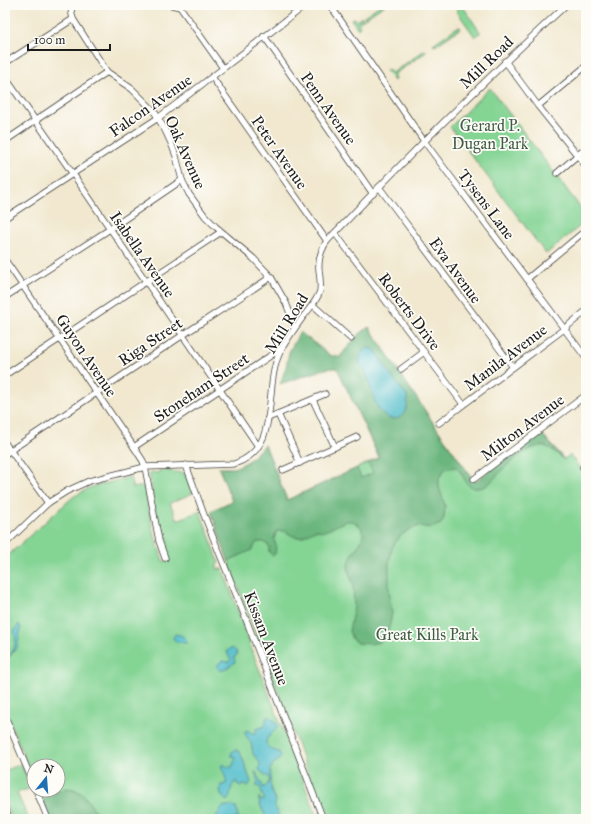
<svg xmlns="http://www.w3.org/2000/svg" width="591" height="824" viewBox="0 0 591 824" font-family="'IM FELL Great Primer',serif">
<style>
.green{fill:#84d494;stroke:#507858}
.forest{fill:#6bb67e;stroke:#44694d}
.water{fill:#51bdcb;stroke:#366c74}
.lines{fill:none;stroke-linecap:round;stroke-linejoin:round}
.minor-casing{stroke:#3c3b37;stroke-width:7}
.minor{stroke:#fff;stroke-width:5.5}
.labels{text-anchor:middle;stroke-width:3.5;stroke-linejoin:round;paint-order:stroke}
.street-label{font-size:16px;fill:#1c1c1c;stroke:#fdfcf7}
.park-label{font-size:16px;fill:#405c46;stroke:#fdfcf7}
</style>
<rect width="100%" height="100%" fill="#fdfcf7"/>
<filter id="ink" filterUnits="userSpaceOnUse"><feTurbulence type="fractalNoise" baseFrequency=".025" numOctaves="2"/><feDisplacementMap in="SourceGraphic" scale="8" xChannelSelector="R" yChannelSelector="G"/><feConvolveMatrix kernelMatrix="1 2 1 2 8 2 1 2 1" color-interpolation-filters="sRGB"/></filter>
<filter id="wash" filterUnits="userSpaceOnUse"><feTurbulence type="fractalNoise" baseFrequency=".012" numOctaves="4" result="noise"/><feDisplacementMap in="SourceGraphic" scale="16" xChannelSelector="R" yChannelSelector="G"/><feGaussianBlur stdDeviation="0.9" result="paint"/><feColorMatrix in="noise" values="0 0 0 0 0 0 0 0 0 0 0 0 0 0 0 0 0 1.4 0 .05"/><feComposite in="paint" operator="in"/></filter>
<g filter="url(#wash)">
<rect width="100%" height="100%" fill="#f1e8cf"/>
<g class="green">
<polygon points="380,5 385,5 365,18 364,16"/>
<polygon points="462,5 480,32 480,33 475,37 456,10"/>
<polygon points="362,17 364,19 358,23 360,27 358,29 351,19 354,18 356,21"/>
<polygon points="459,26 461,28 435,46 433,44"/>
<polygon points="425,50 426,52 393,75 395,78 394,81 386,70 389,70 392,73"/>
<polygon points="490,88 586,215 586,221 546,254 450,127"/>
<polygon points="369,327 440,433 475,482 537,435 543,435 564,459 570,455 584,473 586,471 586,819 325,819 278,692 233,574 211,511 232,501 219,468 235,468 247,462 265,445 287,500 379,458 335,363 357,336"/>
<path d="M159 470C165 470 170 471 175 472 181 473 183 471 187 476L193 493 170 503 177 520 200 511 219 562 217 565V569H223L256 661 318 819H57L45 807 38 790H58V766H34V780L5 711V558L73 497 89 488 95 486 130 477 133 488 144 486 153 530 163 561H169L158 525 149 474 151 472 159 473Z"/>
<polygon points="5,764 7,770 21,764 31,788 17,793 27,816 20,819 12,819 5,804"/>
</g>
<g class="forest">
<path d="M369 327 440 433 475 482 537 435H543L564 460C558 455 551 447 543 446 531 445 512 461 503 469 498 474 492 482 486 486 482 488 474 489 471 487 465 483 464 477 460 472 459 470 458 469 456 467L445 469 439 478V487L445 506 444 518 441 524 431 528 420 526 410 529 399 537 392 548 389 564V589L392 613 390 624 387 635 380 642 370 644 357 643 352 639 349 631 354 607 353 584 349 573 348 565 353 553 361 542 363 534 361 527 353 521H346L325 531 315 530 302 537H295L284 531H277L274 539 276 546 275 554 273 556 269 552V546L264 542H257L252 550 228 561 211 511 232 501 219 468H235L247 462 265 445 287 500 357 468 361 478 373 473 368 463 379 457 337 368 325 369 280 384 286 367 289 352 300 332 331 356H337L339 358 357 336Z"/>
<polygon points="66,788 74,789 83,794 101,819 50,819 43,800 59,791"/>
</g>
<g class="water">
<path d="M367 348H371L375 350 391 376 407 396C407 399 408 403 407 406 404 420 391 423 382 413 372 402 371 385 366 372 363 367 359 365 360 358 360 353 363 351 367 348Z"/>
<path d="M19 624 21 628 17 648 9 657C15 648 17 641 14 631Z"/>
<path d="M175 634C181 635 186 636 187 643L176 642 173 638Z"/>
<polygon points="233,648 236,651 237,655 234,657 235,662 224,670 219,670 217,667 219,663 222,661 229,662 231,659 228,655 227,651 229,649"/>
<path d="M268 716 275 721 278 726C275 732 268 735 266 742 269 749 272 750 279 752L281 757 278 761 273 764 270 770V775L271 789 273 796 276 801 275 806 280 819H267C264 812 258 804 259 797L261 801 264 800V798L262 795V792L260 787 256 786 258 783 255 771 264 788C275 777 266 777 259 770L260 763 253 754 251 743 245 734V731L247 730 254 734 256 732V729L263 727 266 724V719Z"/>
<path d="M235 750 239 751 241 754 251 782 248 786 243 785 240 787 237 784V781C228 786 233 795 227 801 221 797 219 792 221 785L226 784C227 778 223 772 221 766L223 764 228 767H232L236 757 231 756V753Z"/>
<path d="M225 806H233L237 809 238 819H215C216 817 218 815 219 813 221 809 220 808 225 806Z"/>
</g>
</g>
<g filter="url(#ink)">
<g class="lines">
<g class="minor-casing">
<g id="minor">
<polyline points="70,5 73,19 107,72 132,89 154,111 165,130 171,143 176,156 182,180 189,194 205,216 216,227 253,258 271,277 286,303 291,316 294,329"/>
<polyline points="172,5 180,7 223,68"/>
<polyline points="330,5 424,141 586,358"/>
<polyline points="264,36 373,194"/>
<polyline points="505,61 538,106 586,166"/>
<polyline points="5,63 73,19"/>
<polyline points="5,77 73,174 258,446"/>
<polyline points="212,77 327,241"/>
<polyline points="538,106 586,66"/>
<polyline points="5,141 107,72"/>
<polyline points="557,173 586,148"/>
<polyline points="379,187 513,367"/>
<polyline points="5,218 158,118 306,5"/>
<polyline points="335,233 424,352 463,404"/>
<polyline points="5,260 134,447 143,461 145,467 159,541 165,558"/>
<polyline points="527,279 586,230"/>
<polyline points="5,297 110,229 182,180"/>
<polyline points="313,305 351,339"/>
<polyline points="401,369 424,352"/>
<polyline points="5,375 221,232"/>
<polyline points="313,400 335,447"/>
<polyline points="278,414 300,463"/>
<polyline points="268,418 325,394"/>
<polyline points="439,423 564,329 586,311"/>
<polyline points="5,443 48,503"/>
<polyline points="134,447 282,348"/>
<polyline points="5,454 183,335 271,277"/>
<polyline points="186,465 204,515 242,609 323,819"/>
<polyline points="583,467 586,464"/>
<polyline points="283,470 357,437"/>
<polyline points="474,479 586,395"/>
<path d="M5 544 48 503 67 491 89 481 145 467 234 464C283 448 262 389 280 352 286 340 295 328 303 317 309 309 317 301 320 291 321 284 320 277 319 270 318 259 321 250 327 241 404 160 484 81 566 5"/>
<polyline points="5,716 34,785"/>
<polyline points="36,790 48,819"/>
<polyline points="5,810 9,819"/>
</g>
</g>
<use href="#minor" class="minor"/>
</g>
</g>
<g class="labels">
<g class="street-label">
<text transform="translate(486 62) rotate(-44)" y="6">Mill Road</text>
<text transform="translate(150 105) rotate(-35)" y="6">Falcon Avenue</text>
<text transform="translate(329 108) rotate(55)" y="6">Penn Avenue</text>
<text transform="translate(186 152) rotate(66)" y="6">Oak Avenue</text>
<text transform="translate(280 152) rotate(55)" y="6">Peter Avenue</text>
<text transform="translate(487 204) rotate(53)" y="6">Tysens Lane</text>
<text transform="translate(143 254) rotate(55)" y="6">Isabella Avenue</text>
<text transform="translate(456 270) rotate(54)" y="6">Eva Avenue</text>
<text transform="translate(410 311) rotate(53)" y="6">Roberts Drive</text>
<text transform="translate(286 323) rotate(-58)" y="6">Mill Road</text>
<text transform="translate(150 341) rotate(-34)" y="6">Riga Street</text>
<text transform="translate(87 355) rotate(56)" y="6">Guyon Avenue</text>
<text transform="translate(505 357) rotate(-37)" y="6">Manila Avenue</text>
<text transform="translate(201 387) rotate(-34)" y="6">Stoneham Street</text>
<text transform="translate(522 427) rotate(-37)" y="6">Milton Avenue</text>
<text transform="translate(267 638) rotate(69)" y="6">Kissam Avenue</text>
</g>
<g class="park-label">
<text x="490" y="131">Gerard P.<tspan x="490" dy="18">Dugan Park</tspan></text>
<text x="427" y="640">Great Kills Park</text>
</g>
</g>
<rect width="591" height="824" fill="none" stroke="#fdfcf7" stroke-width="20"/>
<g transform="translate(46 778) rotate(17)"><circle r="19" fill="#fdfcf7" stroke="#a3a29f"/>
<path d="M0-3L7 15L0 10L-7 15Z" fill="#1f6fb2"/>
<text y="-6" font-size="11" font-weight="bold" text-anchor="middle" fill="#1c1c1c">N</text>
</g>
<path d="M28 44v6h82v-6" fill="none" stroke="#1c1c1c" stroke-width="2"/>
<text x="34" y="44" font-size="12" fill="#1c1c1c" stroke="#fdfcf7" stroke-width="3" paint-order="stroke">100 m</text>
</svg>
